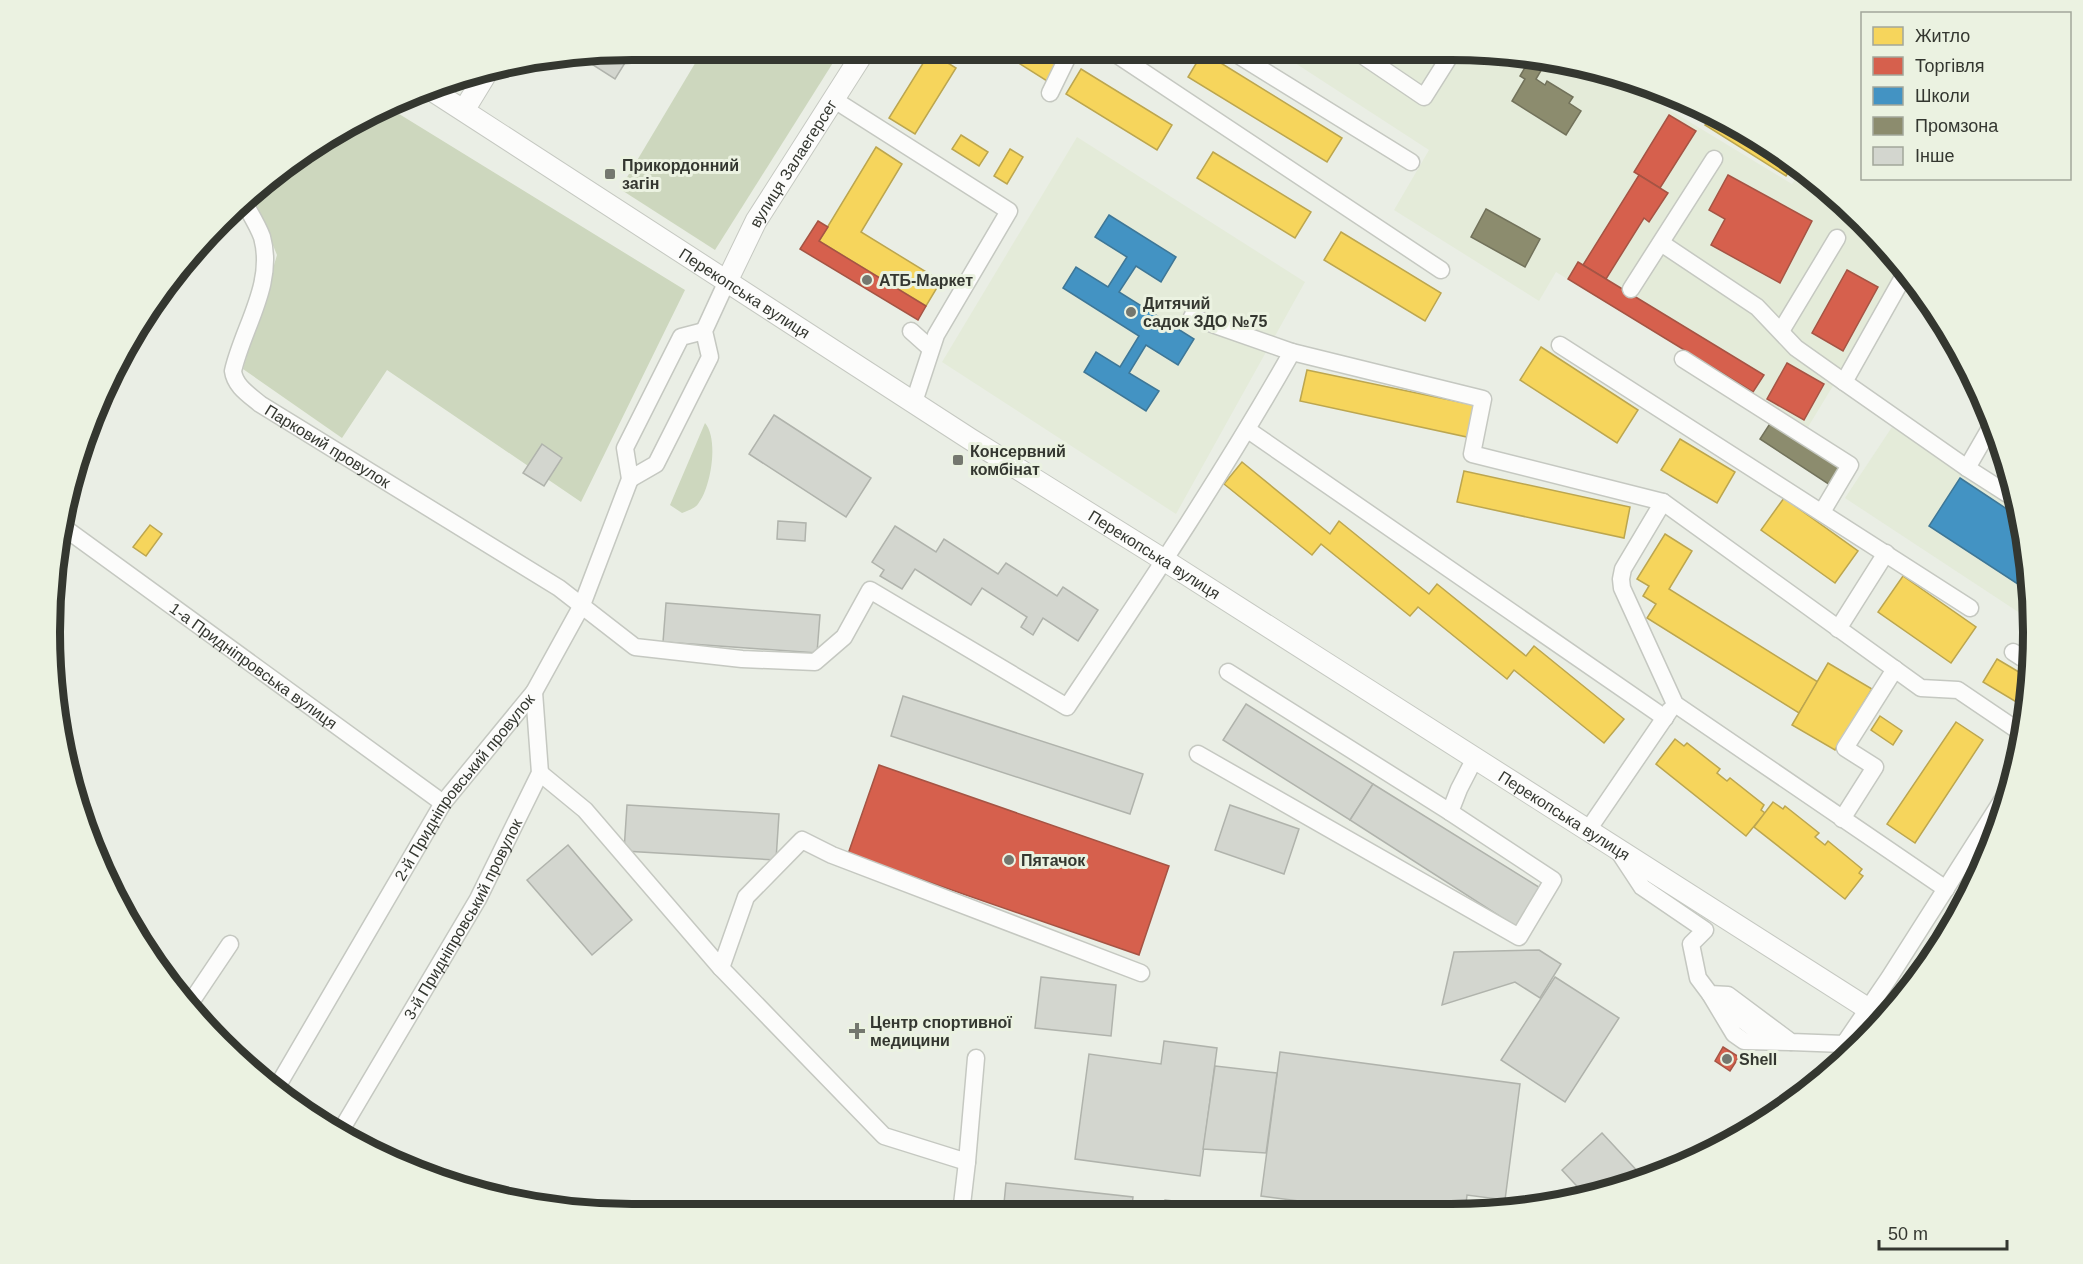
<svg xmlns="http://www.w3.org/2000/svg" width="2083" height="1264" viewBox="0 0 2083 1264" font-family="Arial,sans-serif">
<style>
.built{fill:#e4ebd9}
.green{fill:#cdd7be}
.homes{fill:#f6d55c;stroke:#bca64f;stroke-width:1.5}
.shops{fill:#d6604d;stroke:#a55444;stroke-width:1.5}
.schools{fill:#4393c3;stroke:#3e7797;stroke-width:1.5}
.industry{fill:#8c8c6e;stroke:#72725b;stroke-width:1.5}
.building{fill:#d3d6cf;stroke:#b0b3ac;stroke-width:1.5}
.lines{fill:none;stroke-linecap:round;stroke-linejoin:round}
.minor-casing{stroke:#c5c8c1;stroke-width:19}
.major-casing{stroke:#c5c8c1;stroke-width:23}
.minor{stroke:#fcfcfb;stroke-width:16}
.major{stroke:#fcfcfb;stroke-width:21}
.poi-dot{fill:#74776f;stroke:#ebf2e1;stroke-width:2}
.labels{text-anchor:middle;stroke-width:6;stroke-linejoin:round;paint-order:stroke}
.street-label{font-size:16px;fill:#343730;stroke:#ebf2e1}
.poi-label{font-size:16px;font-weight:bold;fill:#343730;stroke:#ebf2e1;text-anchor:start}
.rim{fill:none;stroke:#343730;stroke-width:8}
</style>
<rect width="100%" height="100%" fill="#eaeee5"/>
<g class="built">
<polygon points="1275,50 1489,51 1639,81 1647,85 1642,93 1792,184 1801,170 1863,220 1900,265 1845,366 1808,427 1556,272 1539,301 1394,210 1429,150"/>
<polygon points="1077,137 1305,282 1176,514 942,362"/>
<polygon points="1892,427 2020,511 2032,621 1845,498"/>
</g>
<g class="green">
<polygon points="703,50 841,50 715,250 620,189"/>
<polygon points="391,109 685,290 581,502 387,370 342,438 243,369 277,255 253,196 278,170"/>
<path d="M705 423C719 439 711 488 698 504 694 509 687 511 682 513L670 505Z"/>
</g>
<g class="homes">
<polygon points="998,50 1053,50 1062,56 1047,81"/>
<polygon points="930,52 956,68 915,134 889,118"/>
<polygon points="1203,52 1342,138 1327,162 1188,77"/>
<polygon points="1081,69 1172,125 1157,150 1066,94"/>
<polygon points="1650,86 1680,101 1675,109 1647,91"/>
<polygon points="1711,116 1775,148 1794,163 1786,176 1705,125"/>
<polygon points="961,135 988,152 979,166 952,149"/>
<polygon points="876,147 902,164 861,232 941,281 926,306 819,241"/>
<polygon points="1010,149 1023,157 1007,184 994,176"/>
<polygon points="1213,152 1311,212 1295,238 1197,178"/>
<polygon points="1341,232 1441,293 1425,321 1324,260"/>
<polygon points="1541,347 1638,410 1617,443 1520,380"/>
<polygon points="1307,370 1474,405 1467,437 1300,401"/>
<polygon points="1680,439 1735,472 1717,503 1661,470"/>
<polygon points="1242,462 1330,534 1339,521 1429,594 1437,584 1526,656 1534,646 1624,719 1604,743 1514,670 1507,679 1418,607 1410,616 1321,544 1312,555 1224,484"/>
<polygon points="1464,471 1630,507 1624,538 1457,502"/>
<polygon points="1784,498 1858,551 1835,583 1761,530"/>
<polygon points="150,525 162,534 146,556 133,547"/>
<polygon points="1665,534 1692,551 1669,589 1818,682 1799,713 1647,618 1656,604 1643,596 1649,586 1637,579"/>
<polygon points="1903,576 1976,627 1951,663 1878,612"/>
<polygon points="1997,659 2029,678 2027,700 2023,706 1983,682"/>
<polygon points="1828,663 1872,689 1835,750 1792,725"/>
<polygon points="1880,716 1902,731 1893,745 1871,730"/>
<polygon points="1956,722 1983,740 1915,843 1887,824"/>
<polygon points="1675,739 1684,746 1687,743 1720,769 1717,773 1727,781 1730,778 1764,805 1761,810 1765,813 1746,836 1656,764"/>
<polygon points="1773,802 1783,809 1785,806 1819,833 1815,837 1825,845 1828,841 1862,869 1859,873 1863,876 1845,899 1754,827"/>
</g>
<g class="shops">
<polygon points="1669,115 1696,131 1660,188 1634,172"/>
<polygon points="1639,175 1668,193 1649,222 1644,218 1606,279 1583,265"/>
<polygon points="1728,175 1812,221 1780,283 1711,245 1725,219 1709,210"/>
<polygon points="818,221 828,227 819,241 926,306 918,320 800,249"/>
<polygon points="1578,262 1764,375 1753,392 1568,279"/>
<polygon points="1847,270 1878,287 1843,351 1812,333"/>
<polygon points="1787,363 1824,384 1804,420 1767,399"/>
<polygon points="879,765 1169,866 1139,955 848,854"/>
<polygon points="1723,1047 1739,1057 1730,1071 1715,1061"/>
</g>
<g class="schools">
<polygon points="1109,215 1176,257 1161,282 1136,266 1119,292 1194,339 1178,365 1146,345 1129,373 1159,391 1146,411 1084,372 1096,352 1120,367 1139,336 1063,288 1076,267 1108,287 1127,257 1095,237"/>
<polygon points="1960,478 2022,519 2030,592 1929,526"/>
</g>
<g class="industry">
<polygon points="1530,59 1546,62 1536,79 1545,85 1547,81 1573,97 1569,103 1581,111 1566,135 1512,101 1525,79 1520,76"/>
<polygon points="1486,209 1540,239 1525,267 1471,237"/>
<polygon points="1771,422 1841,468 1830,485 1760,439"/>
</g>
<g class="building">
<polygon points="623,51 621,54 628,58 615,79 582,58"/>
<polygon points="774,415 871,478 846,517 749,454"/>
<polygon points="542,444 562,458 544,486 523,473"/>
<polygon points="778,521 806,523 805,541 777,539"/>
<polygon points="895,526 936,552 944,539 998,574 1006,563 1057,596 1063,587 1098,610 1078,641 1043,618 1033,635 1021,627 1027,617 982,588 971,605 915,569 902,589 880,576 884,570 872,562"/>
<polygon points="666,603 820,615 817,653 663,642"/>
<polygon points="903,696 1143,774 1130,814 891,736"/>
<polygon points="1246,704 1373,784 1350,820 1223,740"/>
<polygon points="1373,784 1542,889 1518,928 1350,820"/>
<polygon points="627,805 779,814 776,860 624,851"/>
<polygon points="1230,805 1299,829 1284,874 1215,850"/>
<polygon points="568,845 632,920 592,955 527,880"/>
<polygon points="1539,950 1561,964 1540,998 1515,982 1442,1005 1454,952"/>
<polygon points="1041,977 1116,985 1111,1036 1035,1028"/>
<polygon points="1555,977 1619,1018 1565,1102 1501,1060"/>
<polygon points="1164,1041 1217,1048 1200,1176 1075,1159 1089,1054 1161,1064"/>
<polygon points="1280,1052 1520,1084 1505,1200 1467,1195 1465,1213 1392,1213 1261,1196"/>
<polygon points="1215,1066 1277,1073 1266,1153 1203,1149"/>
<polygon points="1602,1133 1641,1175 1633,1182 1602,1195 1586,1196 1562,1170"/>
<polygon points="1006,1183 1133,1197 1131,1213 1003,1213"/>
<polygon points="1165,1200 1277,1213 1164,1213"/>
</g>
<g class="lines">
<g class="minor-casing">
<g id="minor">
<polyline points="1110,50 1441,270"/>
<polyline points="1230,50 1411,162"/>
<polyline points="1356,51 1424,97 1453,51"/>
<polyline points="1050,93 1071,50"/>
<polyline points="833,99 1009,211 936,335 914,402"/>
<path id="s1" d="M245 204C251 215 258 226 262 237 275 284 243 327 233 371 235 386 248 394 260 404L559 588 635 647 742 659 815 662 844 637 870 590 1067 707C1145 590 1223 474 1292 352L1483 399 1472 454 1663 502 1921 688 1958 690 2023 734"/>
<polyline points="1661,243 1757,307 1796,348 1844,382 1967,468 2017,500"/>
<polyline points="1631,289 1714,159"/>
<polyline points="1192,317 1292,352"/>
<polyline points="911,331 930,348"/>
<polyline points="1781,331 1837,238"/>
<polyline points="1560,345 1970,608"/>
<polyline points="1683,359 1850,465 1822,512"/>
<polyline points="1844,382 1906,272"/>
<polyline points="1248,430 1665,718"/>
<polyline points="1967,468 1993,423"/>
<polyline points="630,479 656,464 710,357 704,331 727,281"/>
<polyline points="1663,502 1623,569 1621,579 1622,588 1675,704 1946,889"/>
<path id="s2" d="M66 529 443 803"/>
<polyline points="1838,629 1886,553"/>
<polyline points="2013,652 2030,663"/>
<polyline points="1228,672 1450,812"/>
<polyline points="1198,754 1519,937 1553,880 1450,812 1459,789 1475,758"/>
<polyline points="540,773 585,810 721,968 746,897 802,840 832,855 1141,973"/>
<polyline points="1842,819 1875,767 1845,748 1895,669"/>
<polyline points="1588,830 1670,710"/>
<polyline points="1619,852 1642,887 1705,930 1691,944 1698,978 1710,994 1728,995 1791,1042 1844,1044 1889,978 2008,791"/>
<polyline points="721,968 884,1136 967,1162 976,1058"/>
<polyline points="1710,994 1734,1034 1744,1041 1791,1042"/>
<polyline points="1721,1004 1761,1034 1775,1038"/>
<polyline points="189,1005 230,944"/>
<path id="s3" d="M277 1087 443 803 534 692 582 605 630 479 625 448 681 337 704 331"/>
<path id="s4" d="M340 1132 478 899 540 773 534 692"/>
<polyline points="961,1213 967,1162"/>
</g>
</g>
<g class="major-casing">
<g id="major">
<path id="s5" d="M430 89 970 439 1164 560 1881 1017"/>
<polyline points="464,110 486,74"/>
<path id="s6" d="M727 281 756 221 865 50"/>
</g>
</g>
<use href="#minor" class="minor"/>
<use href="#major" class="major"/>
</g>
<g class="poi-dot">
<rect x="604" y="168" width="12" height="12" rx="3"/>
<circle cx="867" cy="280" r="6"/>
<circle cx="1131" cy="312" r="6"/>
<rect x="952" y="454" width="12" height="12" rx="3"/>
<circle cx="1009" cy="860" r="6"/>
<path d="M854 1022h6v6h6v6h-6v6h-6v-6h-6v-6h6z"/>
<circle cx="1727" cy="1059" r="6"/>
</g>
<g class="labels">
<g class="street-label">
<text dy="6" stroke="none"><textPath href="#s6" startOffset="135">вулиця Залаегерсег</textPath></text>
<text dy="6" stroke="none"><textPath href="#s5" startOffset="375">Перекопська вулиця</textPath></text>
<text dy="6" stroke="none"><textPath href="#s1" startOffset="300">Парковий провулок</textPath></text>
<text dy="6" stroke="none"><textPath href="#s5" startOffset="861">Перекопська вулиця</textPath></text>
<text dy="6" stroke="none"><textPath href="#s2" startOffset="232">1-а Придніпровська вулиця</textPath></text>
<text dy="6" stroke="none"><textPath href="#s3" startOffset="354">2-й Придніпровський провулок</textPath></text>
<text dy="6" stroke="none"><textPath href="#s5" startOffset="1347">Перекопська вулиця</textPath></text>
<text dy="6" stroke="none"><textPath href="#s4" startOffset="246">3-й Придніпровський провулок</textPath></text>
</g>
<g class="poi-label">
<text x="622" y="171">Прикордонний<tspan x="622" dy="18">загін</tspan></text>
<text x="879" y="286">АТБ-Маркет</text>
<text x="1143" y="309">Дитячий<tspan x="1143" dy="18">садок ЗДО №75</tspan></text>
<text x="970" y="457">Консервний<tspan x="970" dy="18">комбінат</tspan></text>
<text x="1021" y="866">Пятачок</text>
<text x="870" y="1028">Центр спортивної<tspan x="870" dy="18">медицини</tspan></text>
<text x="1739" y="1065">Shell</text>
</g>
</g>
<path d="M0 0H2083V1264H0ZM632 60H1451A572 572 0 0 1 2023 632V632A572 572 0 0 1 1451 1204H632A572 572 0 0 1 60 632V632A572 572 0 0 1 632 60Z" fill="#ebf2e1" fill-rule="evenodd"/>
<path class="rim" d="M632 60H1451A572 572 0 0 1 2023 632V632A572 572 0 0 1 1451 1204H632A572 572 0 0 1 60 632V632A572 572 0 0 1 632 60Z"/>
<rect x="1861" y="12" width="210" height="168" fill="#ebf2e1" stroke="#a2a79a" stroke-width="1.5"/>
<rect x="1873" y="27" width="30" height="18" fill="#f6d55c" stroke="#a2a79a" stroke-width="1.5"/>
<text x="1915" y="42" font-size="18" fill="#343730">Житло</text>
<rect x="1873" y="57" width="30" height="18" fill="#d6604d" stroke="#a2a79a" stroke-width="1.5"/>
<text x="1915" y="72" font-size="18" fill="#343730">Торгівля</text>
<rect x="1873" y="87" width="30" height="18" fill="#4393c3" stroke="#a2a79a" stroke-width="1.5"/>
<text x="1915" y="102" font-size="18" fill="#343730">Школи</text>
<rect x="1873" y="117" width="30" height="18" fill="#8c8c6e" stroke="#a2a79a" stroke-width="1.5"/>
<text x="1915" y="132" font-size="18" fill="#343730">Промзона</text>
<rect x="1873" y="147" width="30" height="18" fill="#d3d6cf" stroke="#a2a79a" stroke-width="1.5"/>
<text x="1915" y="162" font-size="18" fill="#343730">Інше</text>
<path d="M1879 1240v9h128v-9" fill="none" stroke="#343730" stroke-width="3"/>
<text x="1888" y="1240" font-size="18" fill="#343730" stroke="#ebf2e1" stroke-width="4.5" paint-order="stroke">50 m</text>
</svg>
